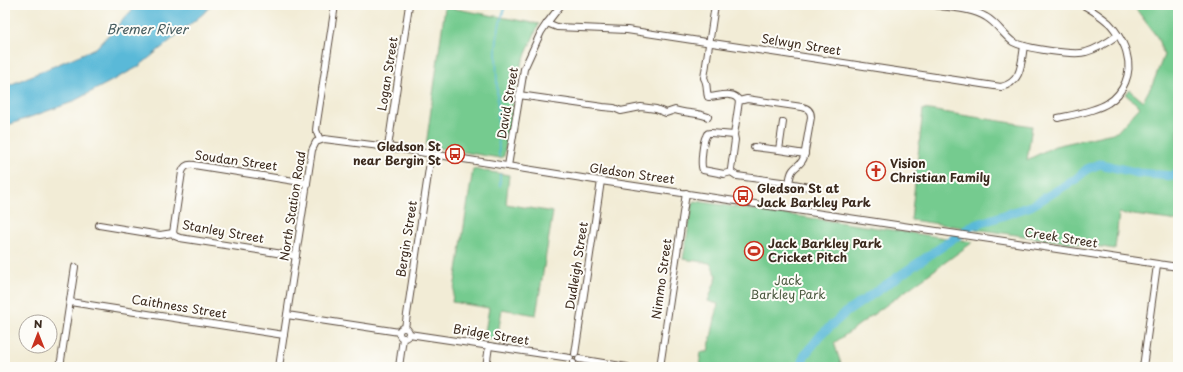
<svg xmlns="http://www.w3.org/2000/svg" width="1183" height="372" viewBox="0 0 1183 372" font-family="'Playpen Sans',sans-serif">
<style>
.green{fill:#75cb8f;stroke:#587a56}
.water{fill:#5ab9d8;stroke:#4a727b}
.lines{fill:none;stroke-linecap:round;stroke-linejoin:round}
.stream{stroke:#5ab9d8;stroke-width:1.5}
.river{stroke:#5ab9d8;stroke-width:9}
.minor-casing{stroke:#56473a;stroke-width:8}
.minor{stroke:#fff;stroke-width:6}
.labels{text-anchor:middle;stroke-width:4;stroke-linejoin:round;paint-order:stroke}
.street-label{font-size:12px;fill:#3b2a1e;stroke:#fdfcf7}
.poi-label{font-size:12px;font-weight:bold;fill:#3b2a1e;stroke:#fdfcf7;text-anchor:start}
.park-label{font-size:12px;fill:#4c5a40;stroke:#fdfcf7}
.water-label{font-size:13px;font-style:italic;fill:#465c5f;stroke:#fdfcf7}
</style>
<rect width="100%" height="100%" fill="#fdfcf7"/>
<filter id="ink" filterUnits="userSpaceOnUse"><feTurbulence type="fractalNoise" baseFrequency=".025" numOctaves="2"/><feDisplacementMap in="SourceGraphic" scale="8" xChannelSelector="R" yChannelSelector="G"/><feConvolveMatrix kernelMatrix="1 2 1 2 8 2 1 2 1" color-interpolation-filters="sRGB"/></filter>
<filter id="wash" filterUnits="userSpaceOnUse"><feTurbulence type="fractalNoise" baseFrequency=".012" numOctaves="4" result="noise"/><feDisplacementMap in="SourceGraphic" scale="16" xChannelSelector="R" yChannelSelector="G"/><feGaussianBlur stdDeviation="0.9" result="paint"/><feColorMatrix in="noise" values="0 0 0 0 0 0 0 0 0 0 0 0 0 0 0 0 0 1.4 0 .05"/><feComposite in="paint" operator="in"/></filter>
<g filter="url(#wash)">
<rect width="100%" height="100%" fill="#f2ecd6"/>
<g class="green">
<polygon points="1131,5 1178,5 1178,221 1119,213 1115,249 911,220 923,109 1032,126 1027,160 1055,146 1117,132 1140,107 1125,94 1129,90 1143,101 1153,83 1164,55 1157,37 1136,9"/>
<polygon points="445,7 539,24 518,72 504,156 500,158 426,146"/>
<polygon points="473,169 509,175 506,204 553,212 536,315 502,309 497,340 484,338 489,308 452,302"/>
<polygon points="695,201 973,242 834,343 842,367 699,367 701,352 708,352 718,304 708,301 717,276 710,263 683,259 693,203"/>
</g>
<polygon class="water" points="137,5 211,5 204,13 138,67 70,103 5,126 5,87 96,48"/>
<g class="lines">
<g class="stream">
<path d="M499 156 496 51C497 34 499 20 506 5"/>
<polyline points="500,174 500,186"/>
</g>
<polyline class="river" points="802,367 804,356 821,335 845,313 972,226 1031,206 1076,179 1087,169 1100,164 1138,173 1172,176 1178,172"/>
</g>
</g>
<g filter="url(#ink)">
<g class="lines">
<g class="minor-casing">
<g id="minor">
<path d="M715 5 704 78C708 84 706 91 708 97 717 97 734 90 739 101"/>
<path d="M935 5C952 8 971 8 986 17 997 23 1003 35 1013 42 1024 48 1074 56 1086 52 1097 49 1108 42 1118 35"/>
<path d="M547 23 557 27 627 30 1001 87C1022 82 1021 64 1024 46"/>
<path d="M519 95 603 107 614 108 621 111 641 107 656 109 666 113 675 110C687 114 696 112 708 117"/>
<path d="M1058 118C1072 115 1096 111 1108 103 1124 93 1132 73 1127 55 1126 48 1123 43 1120 38 1117 33 1113 27 1109 23 1101 16 1092 10 1083 5"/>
<polyline points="783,122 779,150 805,154"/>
<path d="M734 135 739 101 747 99 802 107C807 108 811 110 811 117L804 157C802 164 797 165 793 170 790 174 790 179 789 183L809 187"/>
<polyline points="320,140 316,130 317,122 335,5"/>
<polyline points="388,147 409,5"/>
<polyline points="754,147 779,150"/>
<polyline points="508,166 524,69 541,32 547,23 561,5"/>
<path d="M731 172 724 174 703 170C700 165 703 141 706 136 707 133 708 133 711 133L734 135 735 140 731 169V172L737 176 789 183 788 189"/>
<polyline points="99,225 160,235 173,233 175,236 180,238 296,256"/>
<path d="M173 233 182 172C184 166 188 164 194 165L307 183"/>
<polyline points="70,302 284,335"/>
<polyline points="287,315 399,332"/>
<circle cx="404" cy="333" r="5"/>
<polyline points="405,328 431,155"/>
<polyline points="409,334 570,358"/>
<polyline points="575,354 601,181"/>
<polyline points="579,359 627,367"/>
<polyline points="60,367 75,267"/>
<polyline points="279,367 312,150 316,142 324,139 388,147 601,181 1178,267"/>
<polyline points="399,367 403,338"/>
<polyline points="486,367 489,346"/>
<polyline points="573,367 573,363"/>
<polyline points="660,367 686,193"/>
<polyline points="1143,367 1157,265"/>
</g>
</g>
<use href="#minor" class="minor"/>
</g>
</g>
<defs>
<g id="bus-ring" transform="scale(1)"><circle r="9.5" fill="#fdfcf7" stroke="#c8321e" stroke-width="1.5"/><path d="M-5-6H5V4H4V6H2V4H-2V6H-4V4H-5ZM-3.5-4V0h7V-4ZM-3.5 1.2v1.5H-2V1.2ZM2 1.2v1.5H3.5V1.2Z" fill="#c8321e"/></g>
<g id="church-ring" transform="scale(1)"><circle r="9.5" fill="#fdfcf7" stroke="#c8321e" stroke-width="1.5"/><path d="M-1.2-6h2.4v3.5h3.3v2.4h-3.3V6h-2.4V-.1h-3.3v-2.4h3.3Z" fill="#c8321e"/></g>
<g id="stadium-ring" transform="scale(1)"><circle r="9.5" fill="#fdfcf7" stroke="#c8321e" stroke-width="1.5"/><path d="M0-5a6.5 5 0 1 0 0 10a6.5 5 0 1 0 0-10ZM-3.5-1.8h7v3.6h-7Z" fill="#c8321e"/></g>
</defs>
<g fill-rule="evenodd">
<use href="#bus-ring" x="455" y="154"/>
<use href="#church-ring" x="876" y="171"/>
<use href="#bus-ring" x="743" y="196"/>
<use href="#stadium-ring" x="754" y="251"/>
</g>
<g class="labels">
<g class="street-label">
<text transform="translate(801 45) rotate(9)" y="4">Selwyn Street</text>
<text transform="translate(388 74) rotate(-81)" y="4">Logan Street</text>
<text transform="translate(508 103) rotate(-80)" y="4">David Street</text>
<text transform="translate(236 161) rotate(8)" y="4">Soudan Street</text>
<text transform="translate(632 174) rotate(8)" y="4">Gledson Street</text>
<text transform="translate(293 206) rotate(-81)" y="4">North Station Road</text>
<text transform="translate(223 232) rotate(10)" y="4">Stanley Street</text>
<text transform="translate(1061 238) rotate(9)" y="4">Creek Street</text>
<text transform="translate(407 239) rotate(-81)" y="4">Bergin Street</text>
<text transform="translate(577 266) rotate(-81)" y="4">Dudleigh Street</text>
<text transform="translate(662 279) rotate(-82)" y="4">Nimmo Street</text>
<text transform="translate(179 307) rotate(9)" y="4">Caithness Street</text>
<text transform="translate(491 335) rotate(9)" y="4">Bridge Street</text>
</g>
<g class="poi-label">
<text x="441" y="151" text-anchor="end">Gledson St<tspan x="441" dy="14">near Bergin St</tspan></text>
<text x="890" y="168">Vision<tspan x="890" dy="14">Christian Family</tspan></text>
<text x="757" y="193">Gledson St at<tspan x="757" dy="14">Jack Barkley Park</tspan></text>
<text x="768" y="248">Jack Barkley Park<tspan x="768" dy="14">Cricket Pitch</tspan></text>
</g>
<g class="park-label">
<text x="788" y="285">Jack<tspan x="788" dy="14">Barkley Park</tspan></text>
</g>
<g class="water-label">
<text x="147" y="34">Bremer River</text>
</g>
</g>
<rect width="1183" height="372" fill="none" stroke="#fdfcf7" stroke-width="20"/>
<g transform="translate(38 334)"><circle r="19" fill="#fdfcf7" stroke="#afa8a0"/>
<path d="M0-3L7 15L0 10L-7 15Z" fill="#c8321e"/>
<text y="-6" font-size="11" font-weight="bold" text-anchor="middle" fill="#3b2a1e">N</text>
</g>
</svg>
